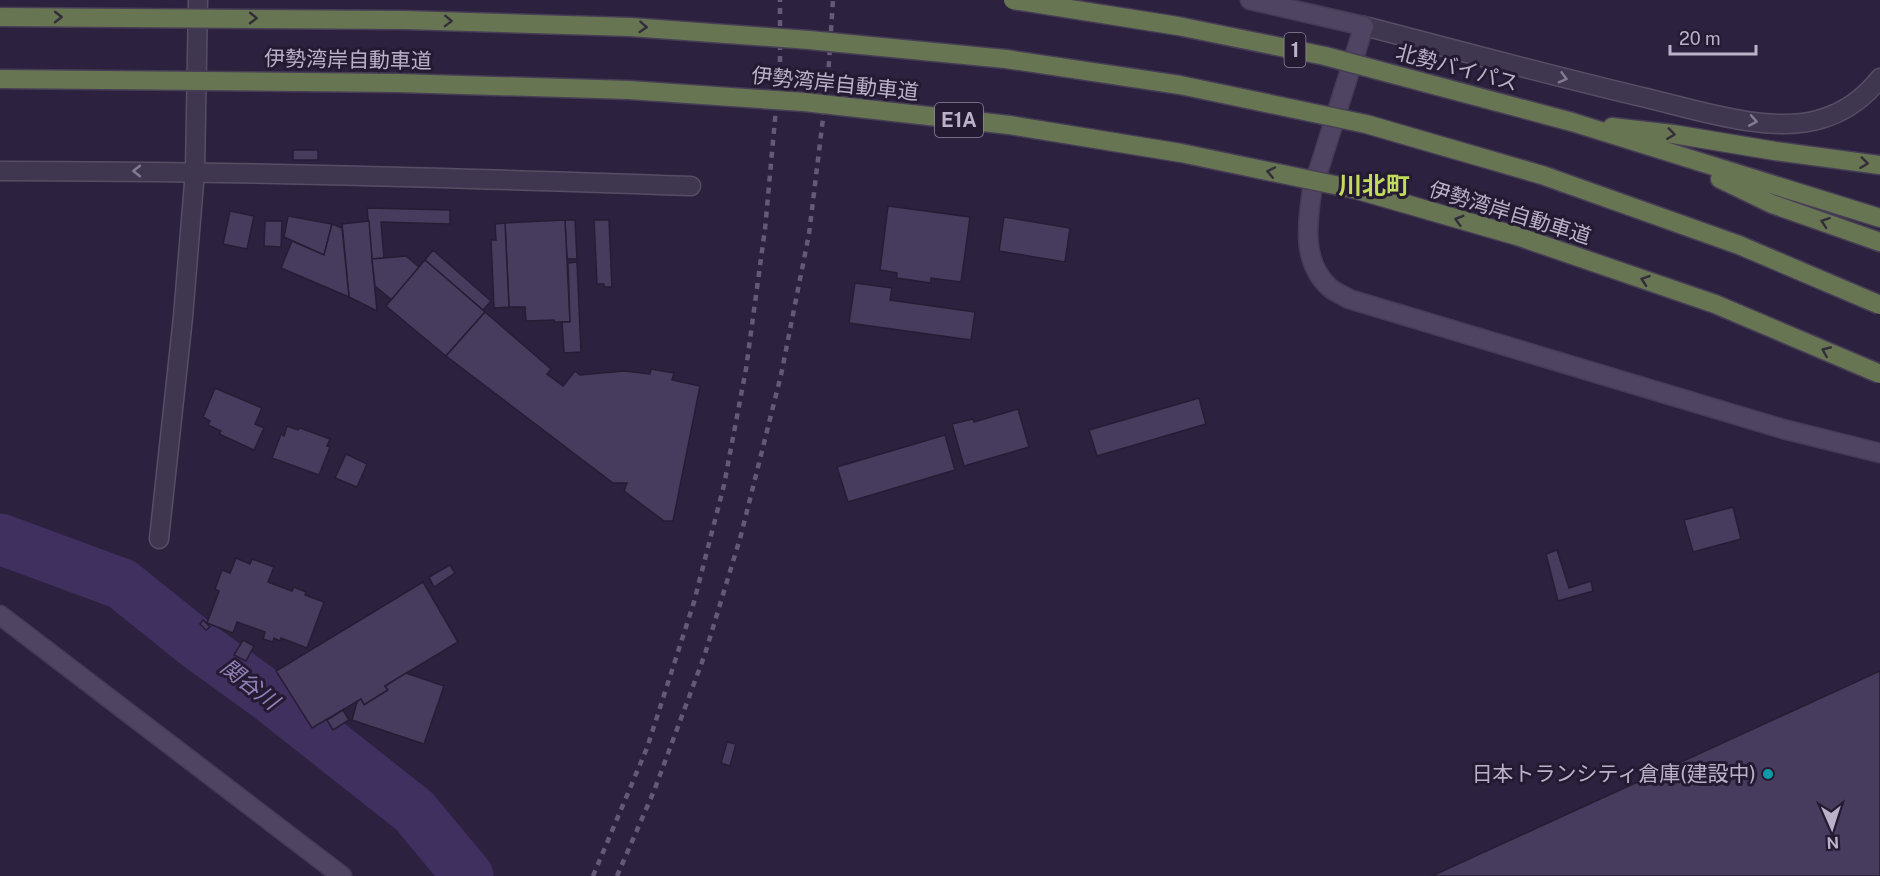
<svg xmlns="http://www.w3.org/2000/svg" width="1880" height="876" viewBox="0 0 1880 876" font-family="'Public Sans','Noto Sans JP',sans-serif">
<style>
.lines{fill:none;stroke-linecap:round;stroke-linejoin:round}
.river{stroke:#403060;stroke-width:51}
.building{fill:#473c5d;stroke:#261d35;stroke-width:1.5}
.street-casing{stroke:#574e66;stroke-width:21}
.secondary-casing{stroke:#453c54;stroke-width:21}
.highway-casing{stroke:#473e56;stroke-width:21}
.street{stroke:#3f364f;stroke-width:18}
.secondary{stroke:#4f4462;stroke-width:18}
.highway{stroke:#687553;stroke-width:18}
.rail{stroke:#645a78;stroke-width:4.5;stroke-dasharray:6 6;stroke-linecap:butt}
.highway-bridge-casing{stroke:#473e56;stroke-width:21;stroke-linecap:butt}
.highway-bridge{stroke:#687553;stroke-width:18}
.oneway{stroke:#322d39}
.oneway2{stroke:#837a93}
.culture-dot{fill:#0f9aa8;stroke:#241b33;stroke-width:2}
.labels{text-anchor:middle;stroke-width:6;stroke-linejoin:round;paint-order:stroke}
.shield{fill:#241b33;stroke:#8e859d;stroke-width:1.5}
.shield-label{font-size:20px;font-weight:bold;fill:#bbb2ca}
.street-label{font-size:21px;fill:#bbb2ca;stroke:#241b33}
.poi-label{font-size:21px;fill:#bbb2ca;stroke:#241b33;text-anchor:end}
.water-label{font-size:22px;font-style:italic;fill:#9280b8;stroke:#241b33}
.quarter-label{font-size:24px;font-weight:bold;fill:#c3db5b;stroke:#241b33}
</style>
<rect width="100%" height="100%" fill="#2c223f"/>
<g class="lines">
<polyline class="river" points="0,539 122,584 198,645 271,698 414,811 468,876"/>
</g>
<g class="building">
<rect x="293" y="150" width="25" height="10"/>
<polygon points="888,206 970,217 961,282 931,278 931,283 897,278 897,273 880,270"/>
<polygon points="367,208 450,210 450,224 381,222 384,258 372,259"/>
<polygon points="230,211 254,216 247,249 223,244"/>
<polygon points="288,216 332,224 324,255 284,237"/>
<polygon points="1004,217 1070,228 1065,262 999,251"/>
<polygon points="565,220 575,220 577,259 567,259"/>
<polygon points="565,220 570,322 555,322 554,320 526,321 525,307 509,307 505,223"/>
<polygon points="594,220 609,220 612,287 604,287 604,284 597,284"/>
<polygon points="265,221 282,221 281,247 264,246"/>
<polygon points="369,221 372,259 377,311 349,297 342,224"/>
<polygon points="505,223 509,307 494,308 491,240 496,240 495,224"/>
<polygon points="332,224 342,228 349,297 281,268 292,241 324,255"/>
<polygon points="433,250 491,301 483,310 425,260"/>
<polygon points="406,256 419,267 392,300 375,286 372,259"/>
<polygon points="425,260 485,312 446,356 386,306"/>
<polygon points="577,262 581,352 564,353 562,322 570,322 568,263"/>
<polygon points="855,283 892,288 890,300 975,312 971,340 849,323"/>
<polygon points="485,312 551,369 547,374 563,386 575,371 580,375 624,371 650,374 651,369 674,373 672,380 700,386 673,521 664,521 624,491 627,483 613,483 446,356"/>
<polygon points="215,388 262,408 255,424 264,428 254,450 219,434 221,431 208,425 210,421 203,417"/>
<polygon points="1199,398 1206,424 1097,456 1089,430"/>
<polygon points="1018,409 1029,447 964,466 952,424 973,419 974,422"/>
<polygon points="287,426 298,430 300,428 330,439 327,446 330,447 319,475 272,458 281,434 284,436"/>
<polygon points="945,435 955,470 848,502 837,467"/>
<polygon points="346,454 367,464 357,487 335,478"/>
<polygon points="1733,507 1741,539 1693,552 1684,520"/>
<polygon points="1557,550 1569,588 1591,581 1593,591 1558,601 1546,554"/>
<polygon points="236,558 250,564 252,559 274,567 268,582 292,591 294,587 306,592 305,595 324,602 307,648 281,638 280,641 274,638 273,642 263,639 265,632 237,622 233,633 207,623 219,591 215,589 222,570 230,573"/>
<polygon points="450,565 455,573 434,587 429,577"/>
<polygon points="423,582 458,642 385,686 388,690 364,705 361,699 312,728 276,671"/>
<polygon points="203,620 210,627 206,630 200,624"/>
<polygon points="243,640 254,646 246,661 234,655"/>
<polygon points="1880,671 1880,876 1432,876"/>
<polygon points="406,673 444,686 424,744 352,720 357,702 361,699 364,705 388,690 385,686"/>
<polygon points="343,710 349,720 333,730 327,720"/>
<polygon points="727,742 736,744 730,766 721,763"/>
</g>
<g class="lines">
<g class="street-casing">
<g id="street">
<path d="M1364 26C1457 50 1549 75 1642 97 1694 109 1770 135 1821 119 1845 112 1865 97 1880 78"/>
<path d="M0 171C230 171 460 178 691 186"/>
<polyline points="159,539 183,317 195,171 198,0"/>
</g>
</g>
<g class="secondary-casing">
<g id="secondary">
<path d="M1250 0 1364 26 1312 191C1307 224 1302 262 1329 287 1334 292 1343 295 1349 299L1783 429 1880 453"/>
<polyline points="0,615 342,876"/>
</g>
</g>
<g class="highway-casing">
<g id="highway">
<polyline points="1572,122 1880,218"/>
<polyline points="1612,127 1673,134 1775,151 1880,165"/>
<polyline points="1720,179 1772,204 1880,242"/>
</g>
</g>
<use href="#street" class="street"/>
<use href="#secondary" class="secondary"/>
<use href="#highway" class="highway"/>
<g class="rail">
<polyline points="593,876 647,748 694,602 724,485 746,369 765,229 780,65 780,0"/>
<polyline points="617,876 654,791 705,654 741,535 781,375 809,234 828,77 833,0"/>
</g>
<g class="highway-bridge-casing">
<g id="highway-bridge">
<polyline points="1013,0 1178,26 1325,56 1572,122"/>
<polyline points="0,17 405,20 630,27 809,40 1006,59 1180,85 1366,124 1542,175 1739,245 1880,305"/>
<polyline points="0,79 398,83 629,90 804,102 1009,125 1181,153 1354,189 1517,236 1715,304 1880,374"/>
</g>
</g>
<use href="#highway-bridge" class="highway-bridge"/>
</g>
<defs><path id="oneway-chevron" d="M-2-3.5L2.5 0L-2 3.5" fill="none" stroke-width="1.6" stroke-linecap="round" stroke-linejoin="round" transform="scale(1.5)"/></defs>
<g class="oneway">
<use href="#oneway-chevron" transform="translate(58 17)"/>
<use href="#oneway-chevron" transform="translate(253 18) rotate(1)"/>
<use href="#oneway-chevron" transform="translate(448 21) rotate(2)"/>
<use href="#oneway-chevron" transform="translate(643 27) rotate(4)"/>
<use href="#oneway-chevron" transform="translate(1671 134) rotate(8)"/>
<use href="#oneway-chevron" transform="translate(1864 163) rotate(7)"/>
<use href="#oneway-chevron" transform="translate(1271 172) rotate(-168)"/>
<use href="#oneway-chevron" transform="translate(1459 220) rotate(-164)"/>
<use href="#oneway-chevron" transform="translate(1825 222) rotate(-161)"/>
<use href="#oneway-chevron" transform="translate(1645 280) rotate(-161)"/>
<use href="#oneway-chevron" transform="translate(1826 351) rotate(-157)"/>
</g>
<g class="oneway2">
<use href="#oneway-chevron" transform="translate(1563 78) rotate(15)"/>
<use href="#oneway-chevron" transform="translate(1753 121) rotate(10)"/>
<use href="#oneway-chevron" transform="translate(137 171) rotate(180)"/>
</g>
<circle class="culture-dot" cx="1768" cy="774" r="6"/>
<g class="labels">
<g class="shield">
<rect x="1284.5" y="33" width="21" height="34" rx="4.5"/>
<rect x="935" y="103" width="48" height="34" rx="4.5"/>
</g>
<g class="shield-label">
<text x="1295" y="57">1</text>
<text x="959" y="127">E1A</text>
</g>
<g class="street-label">
<text transform="translate(348 60) rotate(1)" y="7">伊勢湾岸自動車道</text>
<text transform="translate(1457 68) rotate(15)" y="7">北勢バイパス</text>
<text transform="translate(835 84) rotate(6)" y="7">伊勢湾岸自動車道</text>
<text transform="translate(1510 213) rotate(17)" y="7">伊勢湾岸自動車道</text>
</g>
<g class="poi-label">
<text x="1756" y="781">日本トランシティ倉庫(建設中)</text>
</g>
<g class="water-label">
<text transform="translate(250 684) rotate(38)" y="8">関谷川</text>
</g>
<g class="quarter-label">
<text x="1374" y="194">川北町</text>
</g>
</g>
<g transform="translate(1832 828) rotate(177)" stroke="#241b33" stroke-width="4.5" paint-order="stroke">
<path d="M0-4.5L10 22L0 15L-10 22Z" fill="#bbb2ca"/>
<text y="-9" font-size="16" font-weight="bold" text-anchor="middle" fill="#bbb2ca">N</text>
</g>
<path d="M1670 45v9h86v-9" fill="none" stroke="#bbb2ca" stroke-width="3"/>
<text x="1679" y="45" font-size="18" fill="#bbb2ca" stroke="#241b33" stroke-width="4.5" paint-order="stroke">20 m</text>
</svg>
